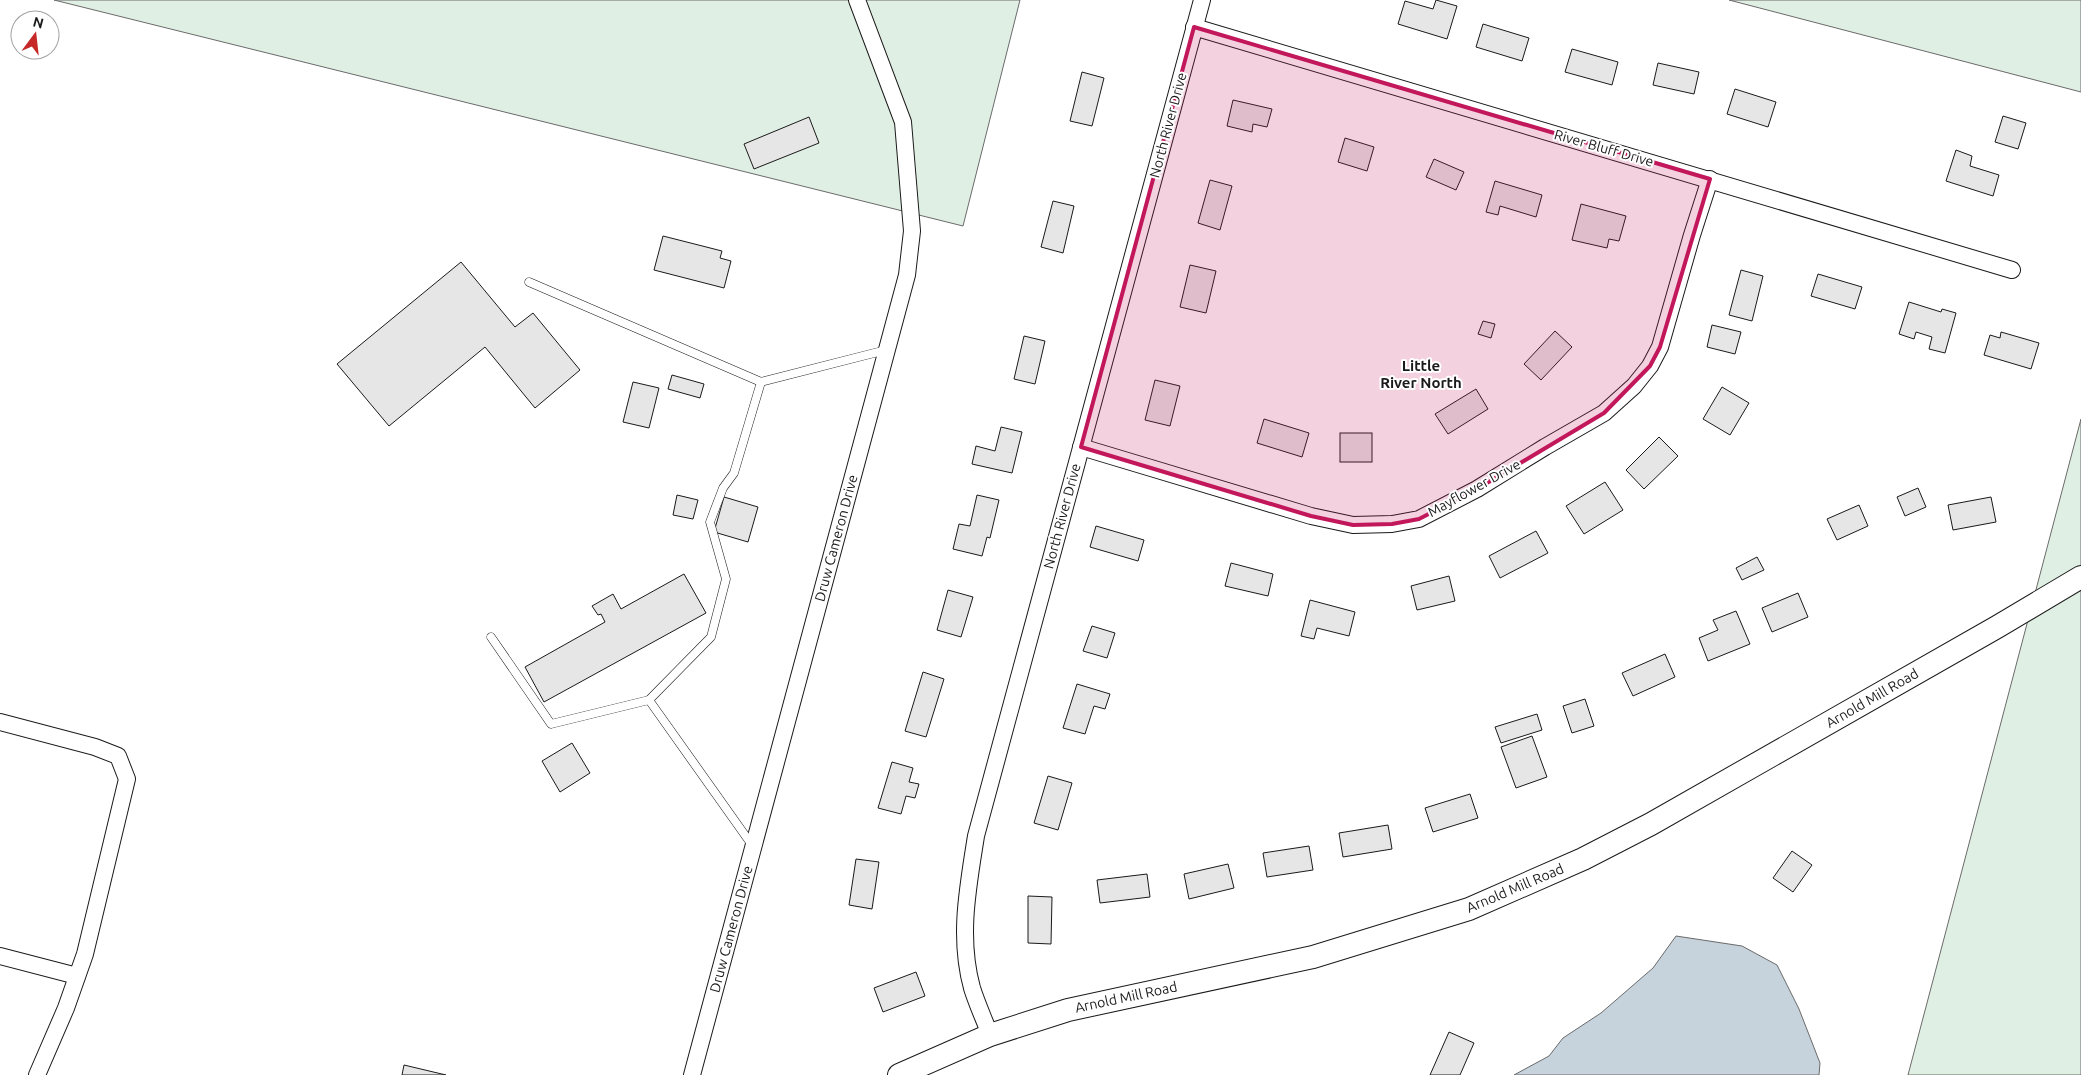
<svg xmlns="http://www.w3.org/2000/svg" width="2081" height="1075" viewBox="0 0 2081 1075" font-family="Ubuntu,sans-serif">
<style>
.green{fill:#e0efe3;stroke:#6a6a6a}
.water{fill:#c6d2dc;stroke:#6a6a6a}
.building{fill:#e6e6e6;stroke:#1a1a1a}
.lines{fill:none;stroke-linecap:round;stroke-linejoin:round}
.lane-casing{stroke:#1a1a1a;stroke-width:9}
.street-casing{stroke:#1a1a1a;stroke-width:18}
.secondary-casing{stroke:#1a1a1a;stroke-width:24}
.lane{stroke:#fff;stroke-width:8}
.street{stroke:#fff;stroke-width:16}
.secondary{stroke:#fff;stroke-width:22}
.marked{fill:#c2185b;fill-opacity:0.2;stroke:#c2185b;stroke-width:4;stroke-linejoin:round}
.labels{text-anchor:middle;stroke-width:4;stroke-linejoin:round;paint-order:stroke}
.street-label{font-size:14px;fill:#1a1a1a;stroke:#fff}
.neighbourhood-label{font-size:15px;font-weight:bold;fill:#1a1a1a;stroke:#fff}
</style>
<rect width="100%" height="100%" fill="#fff"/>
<g class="green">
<polygon points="54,0 1020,0 963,226"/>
<polygon points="1729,0 2081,0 2081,92"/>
<polygon points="2081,419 2081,1075 1908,1075"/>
</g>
<polygon class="water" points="1676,936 1742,946 1777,965 1799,1009 1820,1063 1819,1075 1514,1075 1549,1056 1563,1038 1601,1013 1653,968"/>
<g class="building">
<polygon points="1436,0 1457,6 1447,39 1398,24 1405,1 1433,9"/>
<polygon points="1483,24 1529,38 1522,61 1476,47"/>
<polygon points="1572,49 1618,62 1612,85 1565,72"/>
<polygon points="1658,63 1699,72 1694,94 1653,85"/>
<polygon points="1082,72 1104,78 1092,126 1070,121"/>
<polygon points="1735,89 1776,102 1768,127 1727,114"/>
<polygon points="1233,100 1272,109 1267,127 1253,124 1252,132 1227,126"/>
<polygon points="2003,116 2026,123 2018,149 1995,142"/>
<polygon points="809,117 819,143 754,169 744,144"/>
<polygon points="1345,138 1374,147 1367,171 1338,162"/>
<polygon points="1956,150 1972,156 1970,166 1999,175 1993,196 1946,181"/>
<polygon points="1434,159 1464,172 1456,190 1426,177"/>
<polygon points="1210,180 1232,186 1220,230 1198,223"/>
<polygon points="1495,181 1542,195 1536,217 1500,206 1498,215 1486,212"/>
<polygon points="1053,201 1074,206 1063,253 1041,247"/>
<polygon points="1581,204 1626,216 1619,241 1609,239 1607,248 1572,240"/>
<polygon points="663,236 722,251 720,258 731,261 724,288 654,270"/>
<polygon points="461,262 515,327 533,313 580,370 535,408 485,347 389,426 337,364"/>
<polygon points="1190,265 1216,271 1206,313 1180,307"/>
<polygon points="1741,270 1763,276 1752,321 1729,315"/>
<polygon points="1818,274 1862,287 1855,309 1811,296"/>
<polygon points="1909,302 1941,312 1942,309 1956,313 1945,353 1929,349 1932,337 1916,332 1914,339 1899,334"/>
<polygon points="1483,321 1495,324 1491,338 1478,334"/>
<polygon points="1712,325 1741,332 1735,354 1707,347"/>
<polygon points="1555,331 1572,347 1541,380 1524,364"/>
<polygon points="2001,332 2039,343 2031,369 1984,355 1990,335 2000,338"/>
<polygon points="1024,336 1045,341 1035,384 1014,379"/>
<polygon points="672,375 704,384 700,398 668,389"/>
<polygon points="1155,380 1180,386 1170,426 1145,420"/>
<polygon points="633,382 659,388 649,428 623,422"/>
<polygon points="1722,387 1749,403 1730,435 1703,419"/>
<polygon points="1476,389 1488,409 1448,434 1435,414"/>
<polygon points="1264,419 1309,433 1302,457 1257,443"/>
<polygon points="1001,427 1022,432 1012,473 972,464 976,446 995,451"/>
<rect x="1340" y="433" width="32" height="29"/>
<polygon points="1659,437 1678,456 1644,489 1626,470"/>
<polygon points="1605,482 1623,510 1584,534 1566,506"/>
<polygon points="1918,488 1926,507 1905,516 1897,497"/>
<polygon points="677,495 698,500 693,519 673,515"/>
<polygon points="977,495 999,500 990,538 987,537 982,556 953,549 959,524 970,526"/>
<polygon points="724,497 758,507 748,542 714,532"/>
<polygon points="1991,497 1996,522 1953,530 1948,505"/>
<polygon points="1859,505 1868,526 1837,540 1827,519"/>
<polygon points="1096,526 1144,540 1138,561 1090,547"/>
<polygon points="1536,531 1548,553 1500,578 1489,556"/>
<polygon points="1757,557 1764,570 1742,580 1736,568"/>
<polygon points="1231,563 1273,574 1268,596 1225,586"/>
<polygon points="684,574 706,613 544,702 525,667 605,622 601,614 598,615 592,606 613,594 621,609"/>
<polygon points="1449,576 1455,601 1417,610 1411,586"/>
<polygon points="948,590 973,597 961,637 937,630"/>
<polygon points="1798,593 1808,617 1772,632 1762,608"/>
<polygon points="1310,600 1355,612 1349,636 1317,628 1314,639 1301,636"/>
<polygon points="1736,611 1750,644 1708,661 1699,638 1718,630 1713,620"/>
<polygon points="1092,626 1115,633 1107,658 1083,651"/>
<polygon points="1665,654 1675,677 1633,696 1622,673"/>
<polygon points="923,672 944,679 926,737 905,731"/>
<polygon points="1077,684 1110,694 1105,709 1094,706 1085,734 1063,728"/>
<polygon points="1585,699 1594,726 1572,733 1563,706"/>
<polygon points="1537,714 1542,730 1501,743 1495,727"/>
<polygon points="1532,736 1547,777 1516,788 1501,747"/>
<polygon points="572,743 590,773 560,792 542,761"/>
<polygon points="892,762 913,768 909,782 919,784 915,798 906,796 901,814 878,808"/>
<polygon points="1048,776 1072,783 1058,830 1034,823"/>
<polygon points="1470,794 1478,818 1433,832 1425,808"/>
<polygon points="1388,825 1392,849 1343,857 1339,833"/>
<polygon points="1309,846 1313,870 1267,877 1263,853"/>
<polygon points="1792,851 1812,865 1793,892 1773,878"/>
<polygon points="856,859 879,862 872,909 849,905"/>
<polygon points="1228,864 1234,888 1189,899 1184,874"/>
<polygon points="1147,874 1150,897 1100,903 1097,880"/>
<polygon points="1028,896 1052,897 1051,944 1028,943"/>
<polygon points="916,972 925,996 883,1012 874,988"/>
<polygon points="1449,1032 1474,1043 1460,1075 1430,1075"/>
<polygon points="404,1065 446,1075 402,1075"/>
</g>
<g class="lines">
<g class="lane-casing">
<g id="lane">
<polyline points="529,282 761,382"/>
<polyline points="491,637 551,724 649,700"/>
<polyline points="752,845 649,700 711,637 726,579 710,522 723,488 734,473 761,382 886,350"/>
</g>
</g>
<g class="street-casing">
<g id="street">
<polyline points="1194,27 2012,270"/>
<polyline points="1081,447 1311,516 1353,525 1392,524 1419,519 1477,489 1545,447 1604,413 1634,386 1650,366 1660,347 1692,235 1710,179"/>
<polyline points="0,722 95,747 118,756 127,779 85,954 66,1008 37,1075"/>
<polyline points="0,956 77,976"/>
<path d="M990 1035C984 1019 977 1004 972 988 958 937 968 887 976 836L1202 0"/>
<polyline points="692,1075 907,275 912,231 903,122 857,0"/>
</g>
</g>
<g class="secondary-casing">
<polyline id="secondary" points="899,1075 990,1035 1068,1010 1313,957 1469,909 1583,859 1651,824 1997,627 2081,577"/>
</g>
<use href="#lane" class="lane"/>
<use href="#street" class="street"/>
<use href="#secondary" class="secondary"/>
</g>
<path class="marked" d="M1194 27 1710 179 1660 347 1650 366 1604 413 1477 489 1419 519 1392 524 1353 525 1311 516 1081 447Z"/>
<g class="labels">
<g class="street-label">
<text transform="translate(1168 125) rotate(-75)" y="5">North River Drive</text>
<text transform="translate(1604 148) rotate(16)" y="5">River Bluff Drive</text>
<text transform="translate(1474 488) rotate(-29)" y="5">Mayflower Drive</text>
<text transform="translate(1062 516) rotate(-75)" y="5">North River Drive</text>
<text transform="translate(836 538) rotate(-75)" y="5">Druw Cameron Drive</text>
<text transform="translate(1872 698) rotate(-30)" y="5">Arnold Mill Road</text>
<text transform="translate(1515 888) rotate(-23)" y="5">Arnold Mill Road</text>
<text transform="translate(731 929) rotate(-75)" y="5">Druw Cameron Drive</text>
<text transform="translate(1126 997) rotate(-12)" y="5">Arnold Mill Road</text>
</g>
<g class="neighbourhood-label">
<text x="1421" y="371">Little<tspan x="1421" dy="17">River North</tspan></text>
</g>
</g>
<g transform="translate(35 35) rotate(15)"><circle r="24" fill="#ffffff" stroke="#a3a3a3"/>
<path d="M0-4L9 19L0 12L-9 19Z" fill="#c62828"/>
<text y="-8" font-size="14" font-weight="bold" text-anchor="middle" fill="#1a1a1a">N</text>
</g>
</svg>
